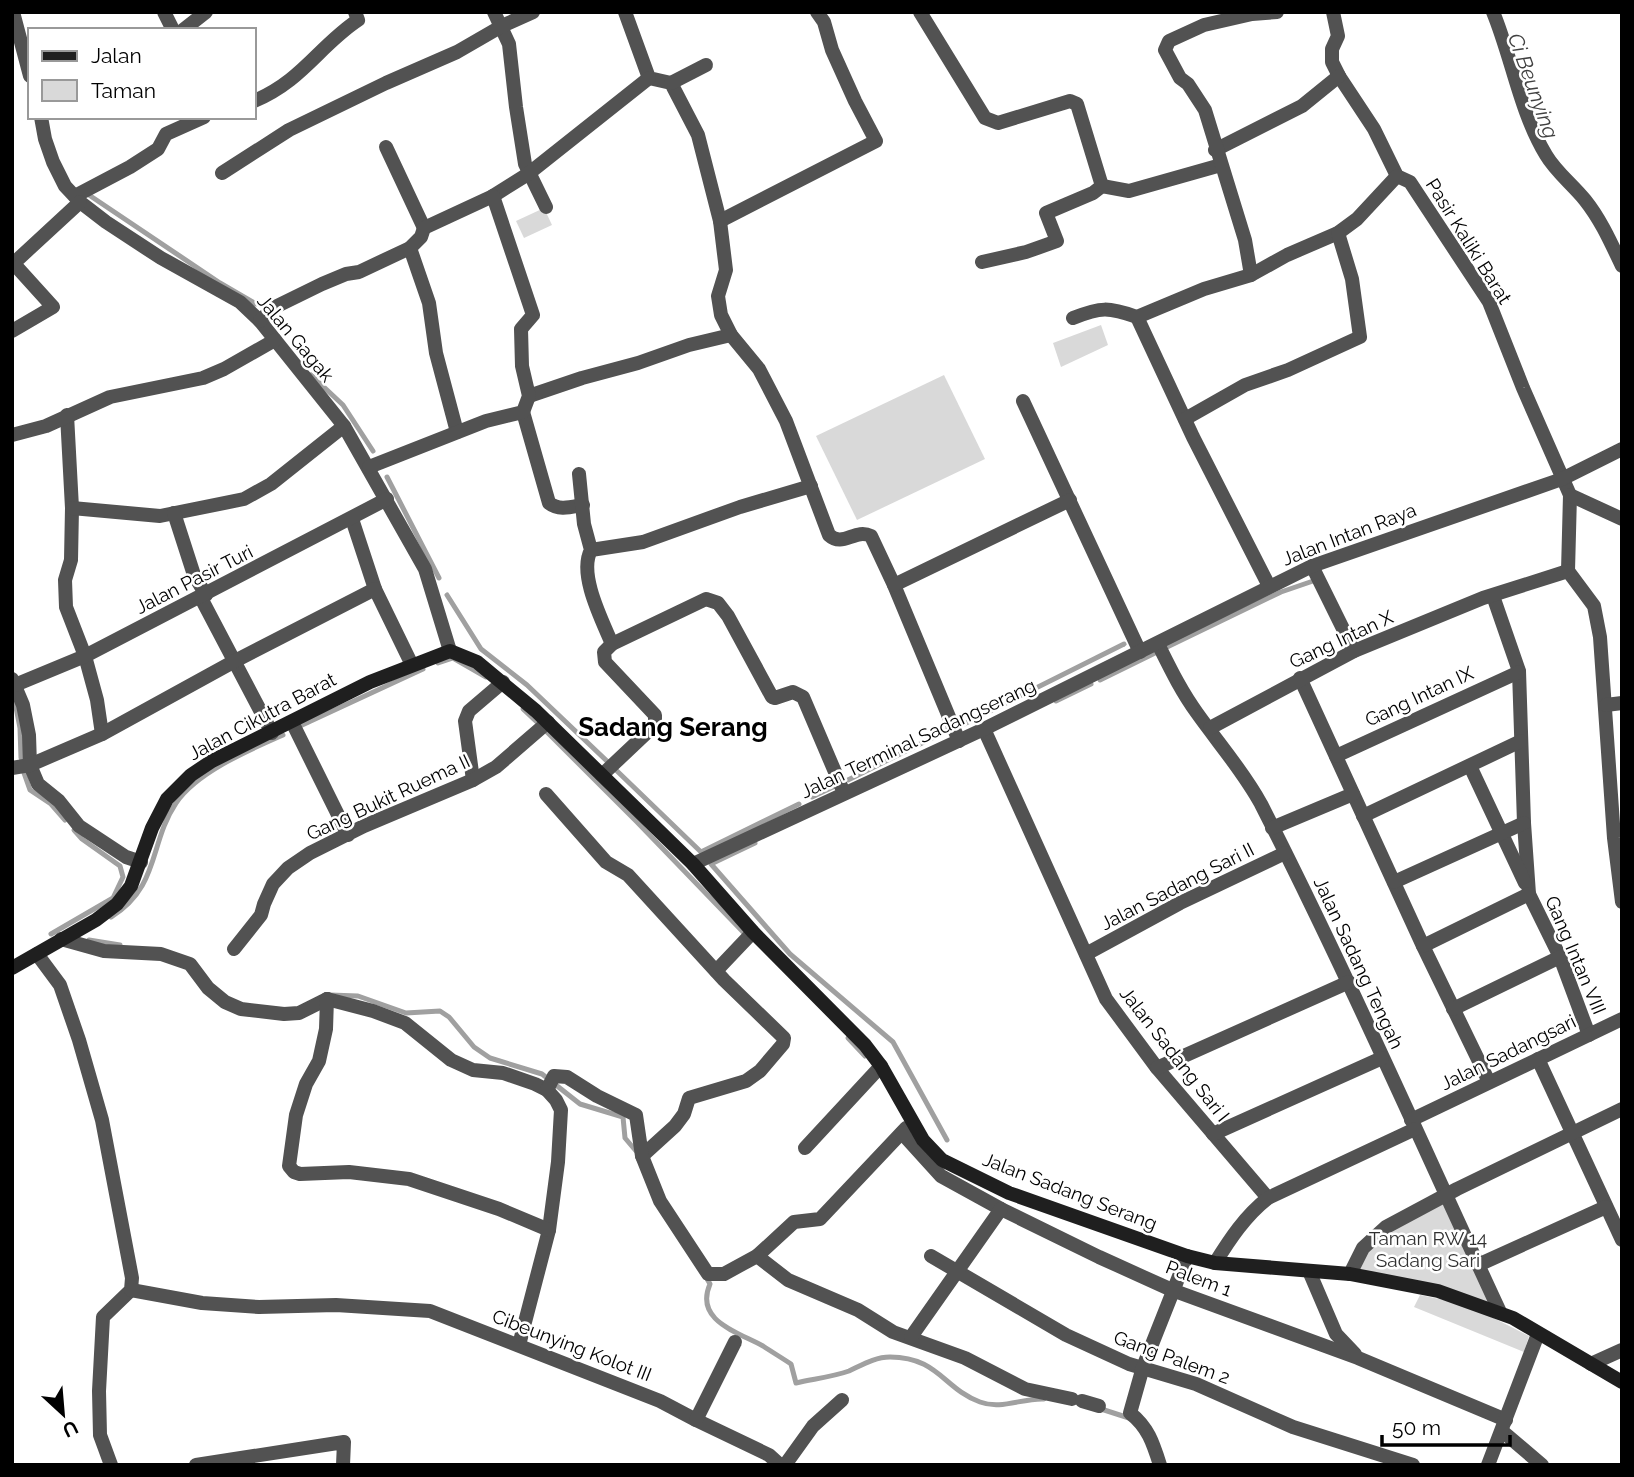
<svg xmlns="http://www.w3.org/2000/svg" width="1634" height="1477" viewBox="0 0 1634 1477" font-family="Raleway,sans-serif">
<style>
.green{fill:#d9d9d9}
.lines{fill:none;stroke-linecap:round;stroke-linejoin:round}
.stream{stroke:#a0a0a0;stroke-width:5}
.street{stroke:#525252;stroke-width:14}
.secondary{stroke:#1f1f1f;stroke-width:14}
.labels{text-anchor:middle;stroke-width:5;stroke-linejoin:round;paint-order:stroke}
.street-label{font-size:19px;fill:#000;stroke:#fff}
.park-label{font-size:19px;fill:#303030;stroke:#fff}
.water-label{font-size:21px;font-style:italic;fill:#414141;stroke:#fff}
.district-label{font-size:26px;font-weight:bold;fill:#000;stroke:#fff}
</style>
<rect width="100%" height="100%" fill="#fff"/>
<g class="green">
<polygon points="544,208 552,225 524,238 516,221"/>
<polygon points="1101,325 1108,345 1061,367 1053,343"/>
<polygon points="944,375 985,459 857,520 816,436"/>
<polygon points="1445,1200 1491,1306 1356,1271 1365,1251 1384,1232"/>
<polygon points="1420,1295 1468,1305 1529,1336 1524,1352 1414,1307"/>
</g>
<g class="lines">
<g class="stream">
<polyline points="86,193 220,283 256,304"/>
<polyline points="311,375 343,405 373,451"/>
<polyline points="387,477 439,578"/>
<polyline points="447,595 481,649 527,685 609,763"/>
<polyline points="1165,648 1281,592 1316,580"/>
<polyline points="438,663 453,658 486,677"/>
<polyline points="1100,680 1155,653"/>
<polyline points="1056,701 1091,684"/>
<polyline points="15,702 20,728 21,758"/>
<polyline points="523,709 539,724"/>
<polyline points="964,724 1124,644"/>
<polyline points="300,726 423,669"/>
<polyline points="544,729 637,822 746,935"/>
<polyline points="617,771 701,852 799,804"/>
<polyline points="24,773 30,790 51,804 65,820"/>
<polyline points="848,780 946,731"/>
<polyline points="812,797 835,786"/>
<polyline points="755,843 711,864 790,954 893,1042 947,1140"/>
<path d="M111 917C160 887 149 843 176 803 197 772 249 750 283 735"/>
<polyline points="51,934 113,898 123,877 120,866 82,839 74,830"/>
<polyline points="89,940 120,945"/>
<polyline points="330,995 358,996 406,1013 440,1011 449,1017 474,1047 490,1058 542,1074 580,1104 623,1117 625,1138 636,1151"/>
<polyline points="848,1038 865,1056"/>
<path d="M706 1277 710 1284C694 1321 738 1332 763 1346 772 1352 782 1358 791 1364L796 1383C813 1379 832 1377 849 1371 862 1365 875 1357 890 1357 938 1357 944 1389 980 1402 1001 1410 1022 1398 1044 1399"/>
<polyline points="1098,1408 1129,1418"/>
</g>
<g class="street">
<polyline points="13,12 30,76"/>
<polyline points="164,12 173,30"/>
<polyline points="494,12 509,44 516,107 525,164 546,207"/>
<path d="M625 12 649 78 671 83 698 135 720 221 726 270 718 296 721 315 731 335 759 369 786 421 829 535C843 548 855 528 871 536L894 585 959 741"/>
<polyline points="920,12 985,118 998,123 1070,101 1077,104 1102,186"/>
<polyline points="1333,12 1338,36 1332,49 1332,62 1339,76 1374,129 1397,176 1410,182 1489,302 1523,388 1570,495 1568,571 1594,606 1600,637 1614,838 1622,902"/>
<path d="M1493 12C1512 58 1520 112 1546 155 1556 172 1572 184 1585 200 1601 220 1611 243 1622 266"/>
<polyline points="183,30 206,12"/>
<polyline points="671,83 706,65"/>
<path d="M254 101C302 81 319 46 358 20L355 12"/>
<polyline points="41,117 45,139 53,162 65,186 80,202 106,222 161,258 240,302 260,321 344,426 425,569 450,651"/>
<polyline points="386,147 424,228"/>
<polyline points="1215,150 1302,106 1339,76"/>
<polyline points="222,173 289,130 386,83 457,52 502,26 533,12"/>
<polyline points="75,196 130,167 158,149 166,134 204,117"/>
<polyline points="720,221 876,141 855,101 832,50 824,22 817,12"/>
<polyline points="410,248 429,303 436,353 457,432"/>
<polyline points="982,262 1026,252 1057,241 1046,213 1093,193 1102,186 1129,191 1221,165"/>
<polyline points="1251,275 1245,240 1205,110 1188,84 1180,78 1165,50 1169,41 1204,25 1252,14 1277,12"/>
<polyline points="1137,317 1193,437 1269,586"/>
<path d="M1073 318C1101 307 1108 307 1137 317L1204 289 1251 275 1287 255 1338 233 1357 219 1397 176"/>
<polyline points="260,321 273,308 322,284 346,274 359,272 410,248 421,237 424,228 493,196 528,174 649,78"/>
<polyline points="12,331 53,307 15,265 15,262 80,202"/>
<polyline points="529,396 582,378 638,363 689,345 731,335"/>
<polyline points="1023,401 1140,652"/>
<path d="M523 412 549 503C559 511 571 507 583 505"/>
<polyline points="67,415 72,508 71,560 65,580 66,607 85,656 97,700 102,734"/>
<polyline points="1185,419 1245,385 1288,370 1360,337 1352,279 1338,233"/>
<polyline points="12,435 46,426 110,397 203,378 224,369 275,340"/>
<polyline points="369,467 486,421 523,412 529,396 522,366 521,329 533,315 493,196"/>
<path d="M579 474 584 524 591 550C578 574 602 620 612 644"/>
<polyline points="1570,495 1622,519"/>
<polyline points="72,508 160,516 244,499 271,484 344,426"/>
<polyline points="174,513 194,575 206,595"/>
<polyline points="352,519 375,589"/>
<polyline points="591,550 643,542 740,507 811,486"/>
<polyline points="1312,566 1354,651"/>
<polyline points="894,585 1070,500"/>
<polyline points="1493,596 1519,671 1524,823 1529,894 1560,957 1589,1035"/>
<polyline points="201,598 272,733"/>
<path d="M1158 644C1170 668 1181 691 1197 713 1219 744 1243 771 1261 804 1346 971 1421 1142 1500 1312"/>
<polyline points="1300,678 1423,946 1489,1082"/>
<polyline points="12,679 23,705 29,735 30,765 38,784 59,801 79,826 126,857 141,862"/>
<polyline points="15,685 85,656 387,499"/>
<polyline points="1606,705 1622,703"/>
<polyline points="292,722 348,835"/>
<polyline points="1210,728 1354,651 1483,598 1568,571"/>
<polyline points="984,729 1106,999 1157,1068 1268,1198"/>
<polyline points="1336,756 1519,672"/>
<polyline points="1470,766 1525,883"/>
<polyline points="12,768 30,765 102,734 233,662 375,589 412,665"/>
<polyline points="602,775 655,725 655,715 605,662 604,652 612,644 706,599 718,603 728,616 772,697 775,698 793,692 803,697 844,793"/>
<polyline points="473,780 465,721 469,711 503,682"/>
<polyline points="546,794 606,862 628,875 724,980 784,1038 783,1044 760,1071 746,1081 689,1098 684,1114 675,1126 642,1156"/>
<polyline points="1363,816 1521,741"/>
<polyline points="1272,828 1353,794"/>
<polyline points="693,864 984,729 1312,566 1562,479 1622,449"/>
<polyline points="1394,882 1524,823"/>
<polyline points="61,939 104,951 161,954 190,964 208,988 225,1002 241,1009 284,1014 299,1013 327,999"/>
<polyline points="1423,946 1529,894"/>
<polyline points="234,949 261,915 264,904 273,884 288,868 310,853 364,826 473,780 496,767 548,722"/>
<polyline points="37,954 60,985 79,1040 102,1120 132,1278 131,1290 103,1317 99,1391 100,1435 111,1465"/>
<polyline points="1086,954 1180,903 1285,853"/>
<polyline points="716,971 753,932"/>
<polyline points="327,999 373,1011 405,1023 451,1060 473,1070 503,1073 535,1084 547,1090 556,1100 561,1110 558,1162 549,1230 519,1345"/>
<polyline points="327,999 326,1029 319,1061 306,1084 296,1115 289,1166 294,1172 300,1174 349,1172 409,1179 499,1209 549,1230"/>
<polyline points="1453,1009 1560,957"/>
<polyline points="1538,1059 1622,1240"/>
<polyline points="1157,1068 1349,982"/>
<polyline points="547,1090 554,1076 567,1077 597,1096 636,1115 642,1156 660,1201 708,1274 724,1274 757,1256 794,1222 820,1219 906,1128"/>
<polyline points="1411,1120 1622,1019"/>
<polyline points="902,1133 941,1176 1001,1209 1099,1257 1172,1290 1358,1358 1506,1420"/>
<polyline points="1213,1134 1382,1058"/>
<polyline points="805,1148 881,1066"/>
<polyline points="757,1256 788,1280 858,1310 893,1332 965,1358 1025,1389 1072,1399"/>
<polyline points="931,1256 1066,1335 1129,1364 1196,1384 1293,1427 1413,1465"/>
<path d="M1215 1263C1230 1239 1245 1216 1268 1198L1415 1129"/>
<polyline points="1478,1265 1606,1207"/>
<polyline points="1309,1271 1336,1334 1355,1354"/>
<polyline points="1350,1274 1363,1248 1386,1227 1457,1189 1622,1109"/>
<polyline points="131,1290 202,1303 259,1307 336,1305 430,1311 660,1401 696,1420 769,1455 780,1465"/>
<polyline points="911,1337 1001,1209"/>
<polyline points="1591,1364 1622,1350"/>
<polyline points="1082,1401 1099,1406"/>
<polyline points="696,1420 735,1342"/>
<polyline points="1502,1431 1542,1465"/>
<polyline points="196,1465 344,1442 343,1465"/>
<polyline points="785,1465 813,1426 842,1400"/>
<path d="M1160 1465C1153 1443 1148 1427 1130 1413L1143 1367 1187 1256"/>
<polyline points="1488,1465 1538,1334"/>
</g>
<polyline class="secondary" points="12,968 96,920 117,904 131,886 152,828 167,799 191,775 212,761 370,682 450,651 477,662 536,711 693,864 753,932 865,1045 881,1066 923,1140 942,1160 1009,1193 1187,1256 1215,1263 1350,1274 1438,1291 1513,1318 1622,1382"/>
</g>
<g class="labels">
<g class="street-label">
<text transform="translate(1469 241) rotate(58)" y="7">Pasir Kaliki Barat</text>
<text transform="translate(296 338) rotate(50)" y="7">Jalan Gagak</text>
<text transform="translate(1349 534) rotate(-21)" y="7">Jalan Intan Raya</text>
<text transform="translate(194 579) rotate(-27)" y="7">Jalan Pasir Turi</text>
<text transform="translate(1341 639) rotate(-25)" y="7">Gang Intan X</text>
<text transform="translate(1419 696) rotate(-25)" y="7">Gang Intan IX</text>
<text transform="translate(262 716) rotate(-28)" y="7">Jalan Cikutra Barat</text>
<text transform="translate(918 738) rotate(-25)" y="7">Jalan Terminal Sadangserang</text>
<text transform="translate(388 797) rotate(-25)" y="7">Gang Bukit Ruema II</text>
<text transform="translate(1177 886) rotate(-27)" y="7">Jalan Sadang Sari II</text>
<text transform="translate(1576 955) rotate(67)" y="7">Gang Intan VIII</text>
<text transform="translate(1359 963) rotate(65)" y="7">Jalan Sadang Tengah</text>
<text transform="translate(1508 1052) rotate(-26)" y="7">Jalan Sadangsari</text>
<text transform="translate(1175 1054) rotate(52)" y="7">Jalan Sadang Sari I</text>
<text transform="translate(1070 1191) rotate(21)" y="7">Jalan Sadang Serang</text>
<text transform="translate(1199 1278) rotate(21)" y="7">Palem 1</text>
<text transform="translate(572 1345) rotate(21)" y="7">Cibeunying Kolot III</text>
<text transform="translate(1172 1357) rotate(20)" y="7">Gang Palem 2</text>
</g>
<g class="park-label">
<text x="1428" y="1245">Taman RW 14<tspan x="1428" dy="22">Sadang Sari</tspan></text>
</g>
<g class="water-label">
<text transform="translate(1533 86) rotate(70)" y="7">Ci Beunying</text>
</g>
<g class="district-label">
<text x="673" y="736">Sadang Serang</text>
</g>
</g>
<rect width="1634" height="1477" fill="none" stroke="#000000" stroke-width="28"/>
<rect x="28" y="28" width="228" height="91" fill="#ffffff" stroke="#999999" stroke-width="2"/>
<rect x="42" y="51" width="35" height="10" fill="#1f1f1f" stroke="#999999" stroke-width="2"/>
<text x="91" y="63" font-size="21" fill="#000000">Jalan</text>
<rect x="42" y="80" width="35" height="21" fill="#d9d9d9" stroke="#999999" stroke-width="2"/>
<text x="91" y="98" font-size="21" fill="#000000">Taman</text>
<g transform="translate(63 1414) rotate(154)" stroke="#ffffff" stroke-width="5" paint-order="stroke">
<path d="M0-5L12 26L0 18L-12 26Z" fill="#000000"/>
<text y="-10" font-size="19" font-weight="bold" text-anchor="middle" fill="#000000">U</text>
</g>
<path d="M1382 1435v10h128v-10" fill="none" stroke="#000000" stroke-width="3.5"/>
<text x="1392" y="1435" font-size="21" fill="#000000" stroke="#ffffff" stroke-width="5" paint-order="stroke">50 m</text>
</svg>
